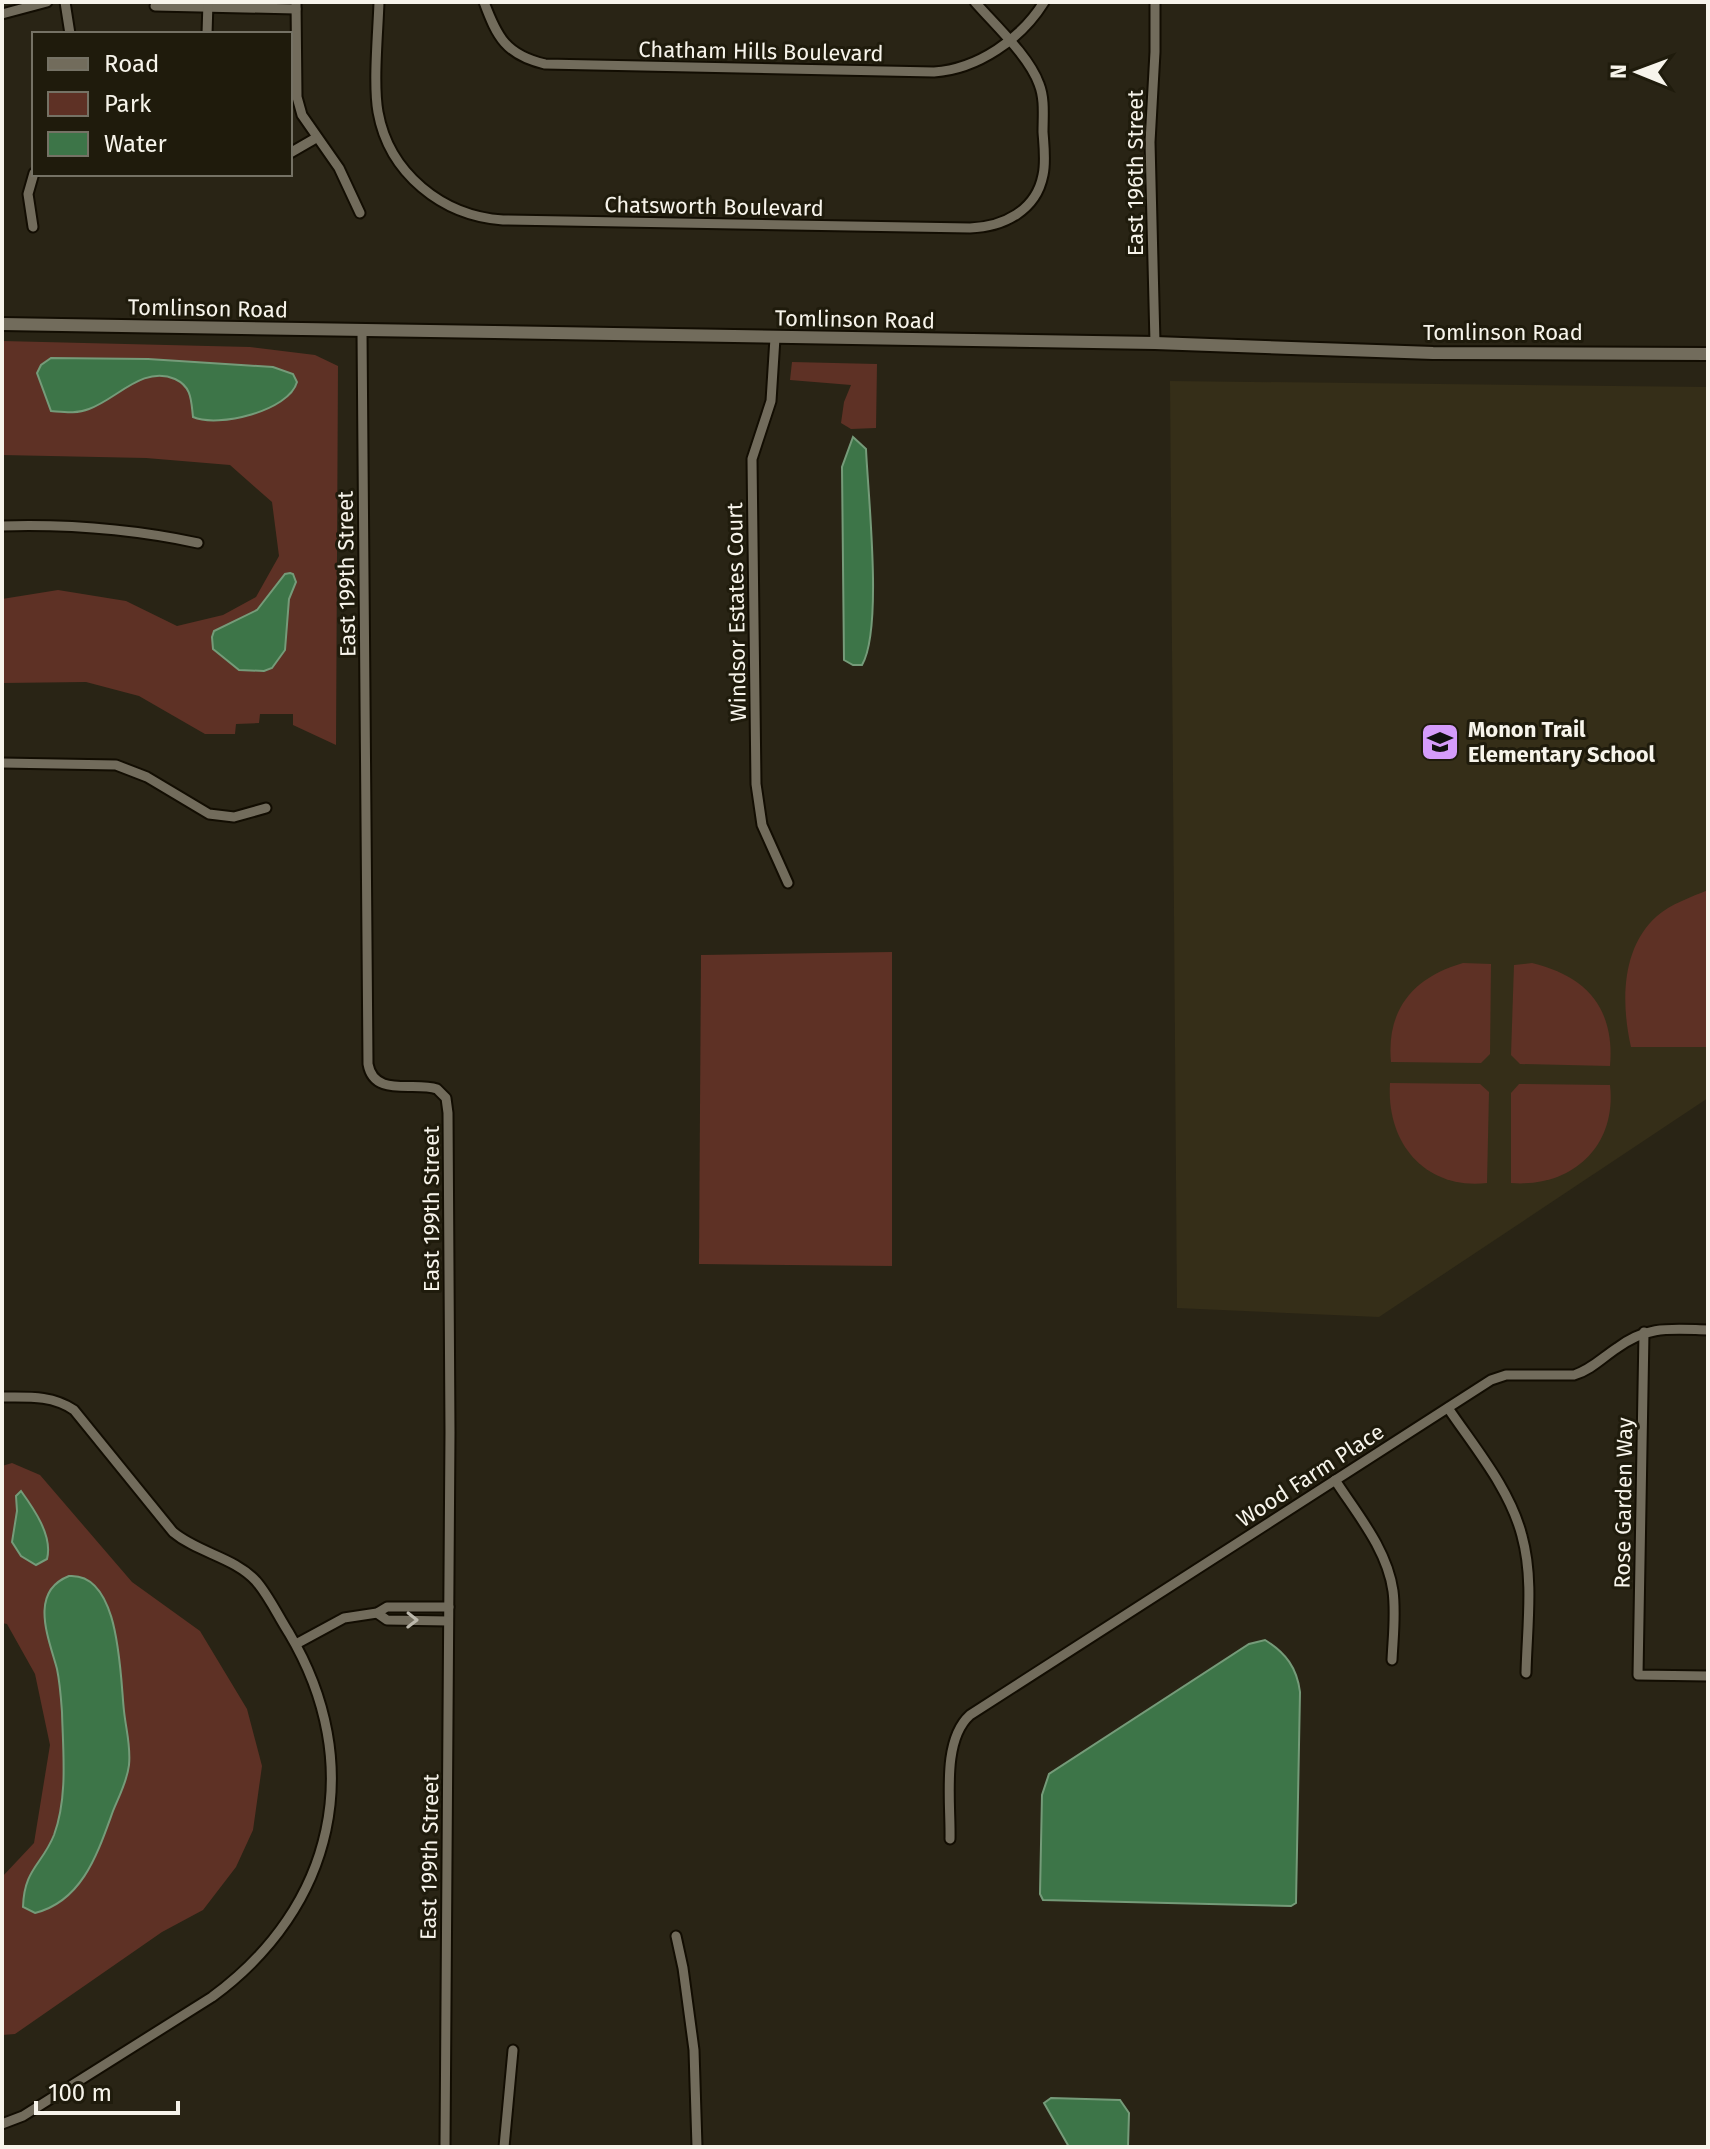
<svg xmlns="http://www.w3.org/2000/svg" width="1710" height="2149" viewBox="0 0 1710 2149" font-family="'Fira Sans',sans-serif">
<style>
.built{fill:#352e18}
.green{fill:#5e3125}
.water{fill:#3d7548;stroke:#759b79;stroke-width:2}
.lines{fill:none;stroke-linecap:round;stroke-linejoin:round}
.minor-casing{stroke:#120d02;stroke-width:13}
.tertiary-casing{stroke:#120d02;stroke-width:16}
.minor{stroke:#726c5c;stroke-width:9}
.tertiary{stroke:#726c5c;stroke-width:12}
.oneway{stroke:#bbb7ab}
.labels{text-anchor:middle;stroke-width:6;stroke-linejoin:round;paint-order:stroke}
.street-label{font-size:22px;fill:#f7f4eb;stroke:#1f1b0c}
.poi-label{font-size:22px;font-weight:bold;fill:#f7f4eb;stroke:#1f1b0c;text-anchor:start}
</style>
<rect width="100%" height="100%" fill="#292415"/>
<polygon class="built" points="1170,381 1708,387 1708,1098 1379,1317 1177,1308"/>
<g class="green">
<polygon points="2,341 250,347 315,355 338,366 336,745 293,725 293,714 260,714 259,723 236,724 235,734 205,734 139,696 86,682 2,683 2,599 58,590 126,601 177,626 223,615 256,597 279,556 272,502 230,465 146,458 2,455"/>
<polygon points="792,362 877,364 876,428 851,429 841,423 844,402 851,385 790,380"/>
<path d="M1708 890V1047H1631C1621 1003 1621 948 1657 916 1671 904 1691 897 1708 890Z"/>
<polygon points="892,952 892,1266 699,1264 701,955"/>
<path d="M1463 963 1491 964 1490 1054 1481 1063 1391 1062C1386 1009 1414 977 1463 963Z"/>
<path d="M1532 963C1586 976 1615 1008 1610 1066L1520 1064 1511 1055 1514 965Z"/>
<path d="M1390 1083 1480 1084 1489 1092 1487 1183C1425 1190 1386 1143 1390 1083Z"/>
<path d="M1519 1084 1610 1085C1617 1147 1571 1188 1511 1183V1093Z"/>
<polygon points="12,1463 40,1475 132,1582 200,1631 247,1709 262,1766 253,1830 236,1867 203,1910 162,1932 15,2034 2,2035 2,1877 34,1843 50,1745 35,1674 7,1624 2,1623 2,1466"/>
</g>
<g class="water">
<path d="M51 358 148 359 241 365 273 367 293 374 297 382C289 411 218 428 193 417 191 400 192 387 175 379 143 365 117 399 89 409 77 414 64 412 51 411L37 373 41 365Z"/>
<path d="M853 437 866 449C868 496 883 629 862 665H853L844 660 842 467Z"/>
<polygon points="290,573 293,574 296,582 289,599 285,650 272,668 264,671 239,670 213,649 212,637 214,631 257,610 285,574"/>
<path d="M21 1491C34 1509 53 1536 47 1559L36 1565 21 1556 12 1542 17 1511 16 1496Z"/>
<path d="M69 1576C121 1572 120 1677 124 1711 126 1730 131 1746 129 1765 127 1782 119 1796 113 1811 98 1852 83 1901 35 1913L23 1907C24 1869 42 1865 54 1835 68 1797 63 1752 62 1712 61 1698 60 1683 57 1669 49 1639 28 1592 69 1576Z"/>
<path d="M1265 1640C1286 1653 1297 1668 1300 1692L1296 1903 1291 1906 1043 1900 1040 1894 1042 1795 1049 1774 1249 1644Z"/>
<polygon points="1051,2098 1120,2100 1129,2113 1128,2147 1069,2147 1044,2103"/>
</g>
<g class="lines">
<g class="minor-casing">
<g id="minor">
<polyline points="65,2 70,34"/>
<polyline points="296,2 297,97 302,115 339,168 360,213"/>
<path d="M379 2C378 33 373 83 378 112 389 173 442 216 503 220L970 228C1003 227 1036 211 1043 175 1046 162 1044 146 1043 132 1043 116 1045 99 1039 84 1029 56 995 25 975 2"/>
<path d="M484 2C497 37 506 55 545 64L934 72C978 69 1021 39 1044 2"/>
<polyline points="155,6 296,9"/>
<polyline points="2,14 47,2"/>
<polyline points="207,34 208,2"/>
<polyline points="290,153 316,138"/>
<polyline points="33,227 28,194 34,173"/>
<path d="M362 332 368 1064C374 1098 414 1081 437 1089L446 1098 448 1113 450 1432 445 2147"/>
<polyline points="775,338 771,401 752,459 756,784 762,825 788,883"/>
<polyline points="1155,343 1150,142 1155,52 1155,2"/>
<path d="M2 526C69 524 132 529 198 543"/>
<polyline points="2,763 116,765 147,777 209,814 234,817 266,808"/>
<polyline points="1644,1332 1638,1675 1708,1676"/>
<path d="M2 1397C28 1397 52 1395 74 1410L173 1532C198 1553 234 1557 256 1581 269 1596 278 1616 289 1633 367 1764 335 1907 212 1997L23 2116 2 2124"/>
<path d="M1448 1408C1475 1448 1510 1489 1522 1536 1534 1579 1527 1628 1526 1673"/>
<path d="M1335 1480C1357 1514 1387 1549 1393 1591 1396 1614 1393 1638 1392 1660"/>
<polyline points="377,1613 387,1620 448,1621"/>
<polyline points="296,1644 344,1618 377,1613 387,1607 449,1607"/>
<path d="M950 1839C951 1803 941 1741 970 1715L1491 1380 1506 1375H1574C1591 1370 1603 1357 1617 1348 1648 1325 1671 1329 1708 1330"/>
<polyline points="676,1936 683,1968 694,2050 697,2147"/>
<polyline points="504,2147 513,2050"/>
</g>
</g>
<g class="tertiary-casing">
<polyline id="tertiary" points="2,324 1155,343 1433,353 1708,354"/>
</g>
<use href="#minor" class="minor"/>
<use href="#tertiary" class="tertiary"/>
</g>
<defs><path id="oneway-chevron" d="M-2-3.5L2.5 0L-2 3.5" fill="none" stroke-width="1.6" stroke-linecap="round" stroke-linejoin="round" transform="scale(2)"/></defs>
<use class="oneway" href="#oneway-chevron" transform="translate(412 1620) rotate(1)"/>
<defs>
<g id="school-square" transform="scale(2)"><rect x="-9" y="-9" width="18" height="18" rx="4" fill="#d59cfb" stroke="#1f1b0c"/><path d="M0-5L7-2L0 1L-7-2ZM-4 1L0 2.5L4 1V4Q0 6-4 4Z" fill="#111"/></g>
</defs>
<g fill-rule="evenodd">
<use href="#school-square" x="1440" y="742"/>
</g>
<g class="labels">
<g class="street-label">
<text transform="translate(761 51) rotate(1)" y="8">Chatham Hills Boulevard</text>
<text transform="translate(1135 173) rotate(-90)" y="8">East 196th Street</text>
<text transform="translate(714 206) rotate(1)" y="8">Chatsworth Boulevard</text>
<text transform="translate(208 308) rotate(1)" y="8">Tomlinson Road</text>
<text transform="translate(855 319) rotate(1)" y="8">Tomlinson Road</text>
<text x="1503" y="340">Tomlinson Road</text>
<text transform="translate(346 574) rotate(-91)" y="8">East 199th Street</text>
<text transform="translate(736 612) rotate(-91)" y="8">Windsor Estates Court</text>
<text transform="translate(431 1209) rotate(-90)" y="8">East 199th Street</text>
<text transform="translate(1310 1475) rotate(-33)" y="8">Wood Farm Place</text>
<text transform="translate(1623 1503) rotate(-89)" y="8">Rose Garden Way</text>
<text transform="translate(429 1857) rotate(-89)" y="8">East 199th Street</text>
</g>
<g class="poi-label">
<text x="1468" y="737">Monon Trail<tspan x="1468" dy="25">Elementary School</tspan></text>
</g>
</g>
<rect width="1710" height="2149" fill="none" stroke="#f7f4eb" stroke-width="8"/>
<rect x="32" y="32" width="260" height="144" fill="#1f1b0c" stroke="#757265" stroke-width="2"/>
<rect x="48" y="58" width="40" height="12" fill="#726c5c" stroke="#757265" stroke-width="2"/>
<text x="104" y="72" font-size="24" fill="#f7f4eb">Road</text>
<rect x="48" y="92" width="40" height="24" fill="#5e3125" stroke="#757265" stroke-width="2"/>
<text x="104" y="112" font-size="24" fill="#f7f4eb">Park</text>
<rect x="48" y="132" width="40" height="24" fill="#3d7548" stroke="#757265" stroke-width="2"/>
<text x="104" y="152" font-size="24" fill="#f7f4eb">Water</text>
<g transform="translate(1638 72) rotate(271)" stroke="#1f1b0c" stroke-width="6" paint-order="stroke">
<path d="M0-6L14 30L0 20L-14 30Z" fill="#f7f4eb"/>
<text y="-12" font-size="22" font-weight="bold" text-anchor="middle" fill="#f7f4eb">N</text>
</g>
<path d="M36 2101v12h142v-12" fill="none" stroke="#f7f4eb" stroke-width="4"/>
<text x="48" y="2101" font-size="24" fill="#f7f4eb" stroke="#1f1b0c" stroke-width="6" paint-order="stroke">100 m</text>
</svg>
